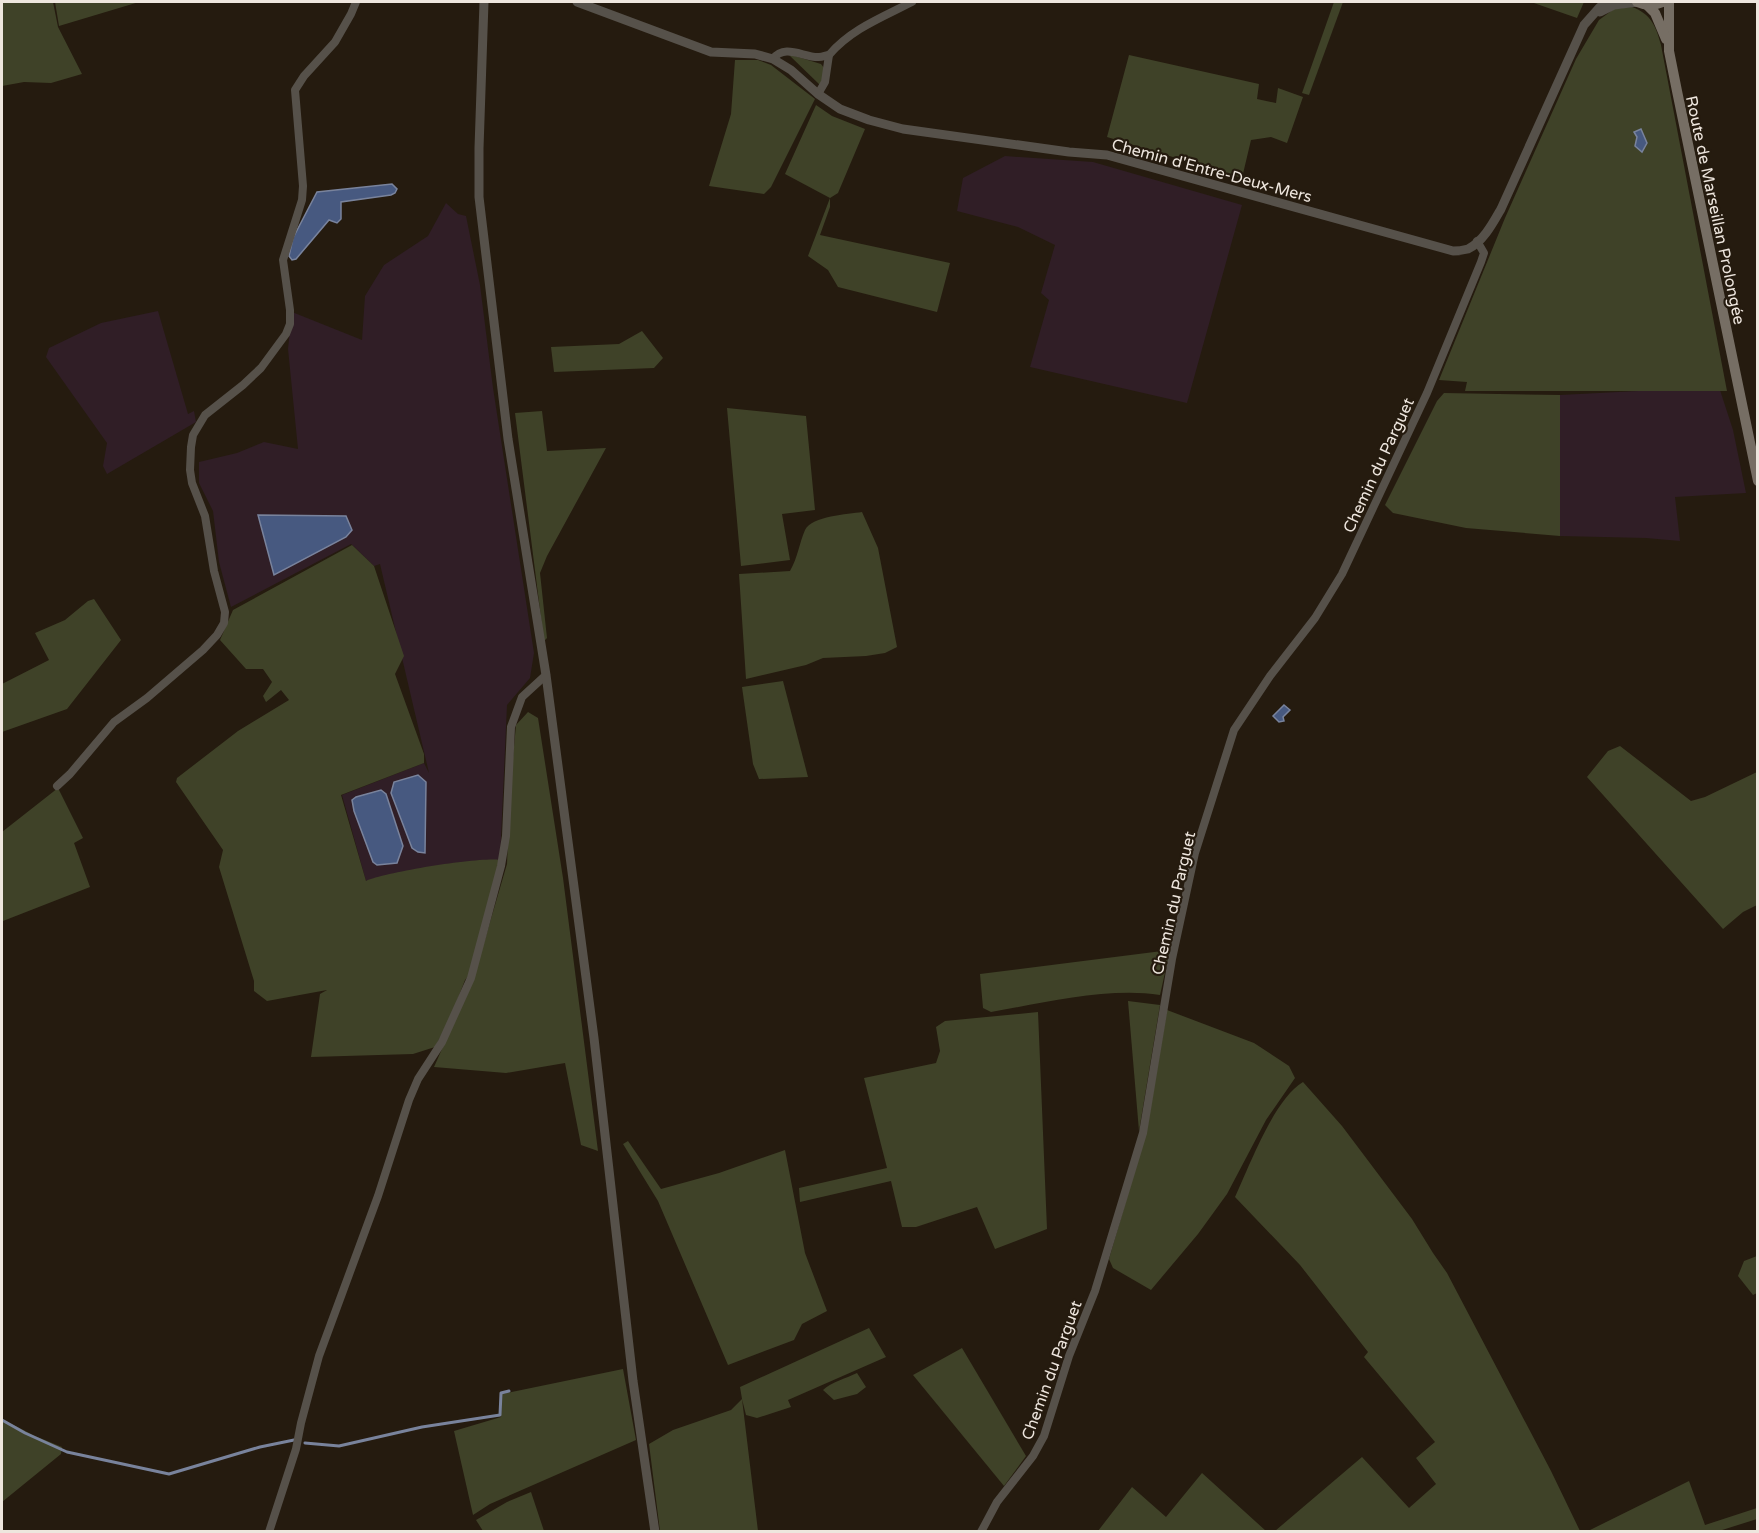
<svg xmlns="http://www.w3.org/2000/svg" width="1759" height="1533" viewBox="0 0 1759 1533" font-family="'Varela Round',sans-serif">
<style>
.industrial{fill:#301e26}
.green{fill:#3f4228}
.water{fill:#475980;stroke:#79839c;stroke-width:1.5}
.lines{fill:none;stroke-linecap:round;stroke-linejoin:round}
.stream{stroke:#79839c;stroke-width:3}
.minor{stroke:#56514a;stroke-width:8}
.tertiary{stroke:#56514a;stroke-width:9}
.secondary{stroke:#766e64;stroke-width:10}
.labels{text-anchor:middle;stroke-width:4.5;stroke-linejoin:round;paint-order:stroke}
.street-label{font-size:16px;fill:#eee6de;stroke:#251b0f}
</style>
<rect width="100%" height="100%" fill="#251b0f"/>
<g class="industrial">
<polygon points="1005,156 1093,162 1242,205 1187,403 1030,367 1049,300 1041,293 1055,245 1018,227 957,211 963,178"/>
<polygon points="446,203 458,214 466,216 480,285 493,388 534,653 530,678 507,705 500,860 456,864 389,875 366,881 342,795 424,763 429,773 380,564 374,566 351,544 231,607 219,562 213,511 199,483 199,462 237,453 264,442 298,449 288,349 292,312 362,340 365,296 384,265 428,236"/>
<polygon points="158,311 188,414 194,411 196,422 107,474 103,466 107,443 46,357 49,348 101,323"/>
<polygon points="1720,390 1733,430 1746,493 1675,497 1680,541 1646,538 1560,536 1560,395 1638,391"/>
</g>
<g class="green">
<polygon points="2,2 53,2 58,27 82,74 51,83 24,82 2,86"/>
<polygon points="55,2 139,2 59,26"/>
<polygon points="1334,2 1343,2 1309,95 1302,93"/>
<polygon points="1531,2 1584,2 1577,18"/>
<path d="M1632 7C1651 14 1656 26 1661 45L1727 391H1465L1467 382 1439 380 1505 218 1576 59 1599 20 1614 9Z"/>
<polygon points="788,54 821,64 824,68 821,86"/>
<polygon points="1129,55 1259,84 1257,99 1276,103 1278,88 1303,97 1287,143 1271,137 1251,140 1242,178 1107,137"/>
<polygon points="735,60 758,60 771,65 815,99 771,187 764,194 709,186 731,114"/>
<polygon points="816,105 832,116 865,129 838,193 830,198 830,207 820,235 950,263 937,312 838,287 828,270 808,256 830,198 785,174"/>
<polygon points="642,331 663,358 654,368 554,372 551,347 619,344"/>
<polygon points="1444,393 1560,395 1560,536 1466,528 1393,513 1385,505 1437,401"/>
<polygon points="727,408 806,416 815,510 782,514 790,560 741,566"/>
<polygon points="542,411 547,451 606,448 547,556 540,573 547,638 544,641 515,413"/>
<path d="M862 512 878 548 897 647 885 653 866 656 823 658 806 665 746 679 739 574 790 571C798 557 799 544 805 530 812 516 848 514 862 512Z"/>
<path d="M352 545 374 566 404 656 395 674 424 754V763L341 795 366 881C387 872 478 857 500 860L470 974 465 980 451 1016 435 1047 413 1054 311 1057 320 994 327 990 267 1001 254 991V981L219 867 223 850 176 782 177 778 238 731 289 700 281 690 266 702 263 696 272 682 263 669H246L220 640 233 610Z"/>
<polygon points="94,599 121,640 67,709 2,732 2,684 49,660 35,633 65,620 88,601"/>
<polygon points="783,681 808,777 759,779 753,764 742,687"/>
<polygon points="528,712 538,718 563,878 598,1151 581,1145 565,1063 506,1073 434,1067 474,977 507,864 510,790 516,725"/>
<polygon points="1620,746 1691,801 1705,797 1757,772 1757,905 1743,912 1723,929 1587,777 1608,751"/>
<polygon points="58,788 83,838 74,843 90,887 3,921 2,913 2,832"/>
<path d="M1170 950 1160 995C1108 987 1043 1003 991 1012L983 1008 980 974Z"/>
<polygon points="1128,1001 1160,1005 1139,1131"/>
<polygon points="1167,1010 1254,1043 1289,1066 1295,1078 1266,1120 1227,1194 1198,1234 1151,1290 1113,1268 1109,1259 1147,1129"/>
<polygon points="1038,1012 1047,1229 995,1249 977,1207 916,1227 902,1227 891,1181 800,1202 799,1188 887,1168 864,1078 936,1063 940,1051 936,1027 945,1021"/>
<path d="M1303 1082 1342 1126 1412 1219 1433 1253 1447 1273 1551 1471 1580 1531H1275L1362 1457 1409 1508 1436 1484 1416 1458 1435 1442 1364 1357 1368 1352 1300 1265 1235 1197C1249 1167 1274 1099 1303 1082Z"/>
<polygon points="628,1141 661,1189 719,1173 785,1150 805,1253 827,1311 802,1324 794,1340 728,1365 658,1201 623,1144"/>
<polygon points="1757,1256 1757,1293 1753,1295 1738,1276 1744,1261"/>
<polygon points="869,1328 886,1357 788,1400 791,1407 757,1418 746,1415 742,1399 758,1531 660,1531 649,1444 673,1430 731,1410 742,1399 740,1387"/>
<polygon points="962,1348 1026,1456 1004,1486 913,1375"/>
<polygon points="623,1369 636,1440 490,1504 473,1515 454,1431 501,1417 502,1394"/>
<path d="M857 1373 866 1387 857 1394 834 1400 823 1390C831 1382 847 1378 857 1373Z"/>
<polygon points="2,1419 35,1436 62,1447 61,1454 2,1502"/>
<polygon points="1202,1473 1266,1531 1098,1531 1132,1487 1166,1517"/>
<polygon points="1689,1481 1705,1525 1757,1508 1757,1519 1719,1531 1588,1531"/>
<polygon points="531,1492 544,1531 483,1531 476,1520 507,1502"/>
</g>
<g class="water">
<polygon points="1641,129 1647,143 1642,152 1635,146 1637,137 1634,132"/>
<polygon points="392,184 397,189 395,193 391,195 341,202 341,219 337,223 329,220 296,259 292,260 289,256 293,238 317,192"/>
<polygon points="258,515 346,516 352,530 346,537 274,575"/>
<polygon points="1284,705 1290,710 1283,717 1284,721 1279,722 1273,716"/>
<polygon points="418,775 426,782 425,853 418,852 412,848 391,793 394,782"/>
<polygon points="381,790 386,794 403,846 397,863 377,865 373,862 354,811 352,800 356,797"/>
</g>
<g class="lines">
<g class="stream">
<polyline points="2,1420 25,1433 67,1452 169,1474 260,1447 294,1440"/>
<polyline points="305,1443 339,1446 422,1427 500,1415 501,1393 509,1391"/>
</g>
<g class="minor">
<path d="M829 55C851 29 883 17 912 2"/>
<path d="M773 59C785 43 804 58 819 57 823 57 826 55 829 55L825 82 818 94"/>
<polyline points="57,786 70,774 114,722 147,698 203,650 217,635 224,623 225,612 214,571 205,516 192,483 190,470 191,447 193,435 205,415 243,385 261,368 286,334 290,324 290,310 283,260 302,200 303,186 295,90 304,76 335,42 351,14 356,2"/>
<polyline points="269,1532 296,1449 301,1423 319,1356 378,1196 409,1100 418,1079 442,1042 471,978 501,866 506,836 511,727 522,697 546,675"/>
<polyline points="981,1532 997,1502 1033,1456 1044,1436 1069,1356 1095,1291 1143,1133 1172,959 1195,853 1234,730 1270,676 1315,618 1342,574 1427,393 1481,262 1484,253 1477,241"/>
</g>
<g class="tertiary">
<polyline points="484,2 479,148 479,197 508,439 546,675 594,1038 633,1381 655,1532"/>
<path d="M577 2 711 52 755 54 773 59 791 70 818 94 840 109 869 120 903 129 1069 152 1107 155 1453 251C1457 251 1464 250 1468 249 1483 242 1493 223 1501 209L1584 25 1599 8 1606 2"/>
<polyline points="1600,12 1614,5 1638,2"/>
</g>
<g class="secondary">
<path d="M1637 2C1646 6 1654 6 1663 2"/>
<polyline points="1669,2 1669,51 1677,91 1758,481"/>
<polyline points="1647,5 1655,13 1666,39"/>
</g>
</g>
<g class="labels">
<g class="street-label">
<text transform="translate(1212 170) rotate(15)" y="6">Chemin d'Entre-Deux-Mers</text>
<text transform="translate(1716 210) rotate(78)" y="6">Route de Marseillan Prolongée</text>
<text transform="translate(1378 465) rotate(-65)" y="6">Chemin du Parguet</text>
<text transform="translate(1173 903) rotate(-77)" y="6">Chemin du Parguet</text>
<text transform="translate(1051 1370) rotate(-70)" y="6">Chemin du Parguet</text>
</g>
</g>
<rect width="1759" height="1533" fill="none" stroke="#eee6de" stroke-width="6"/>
</svg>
